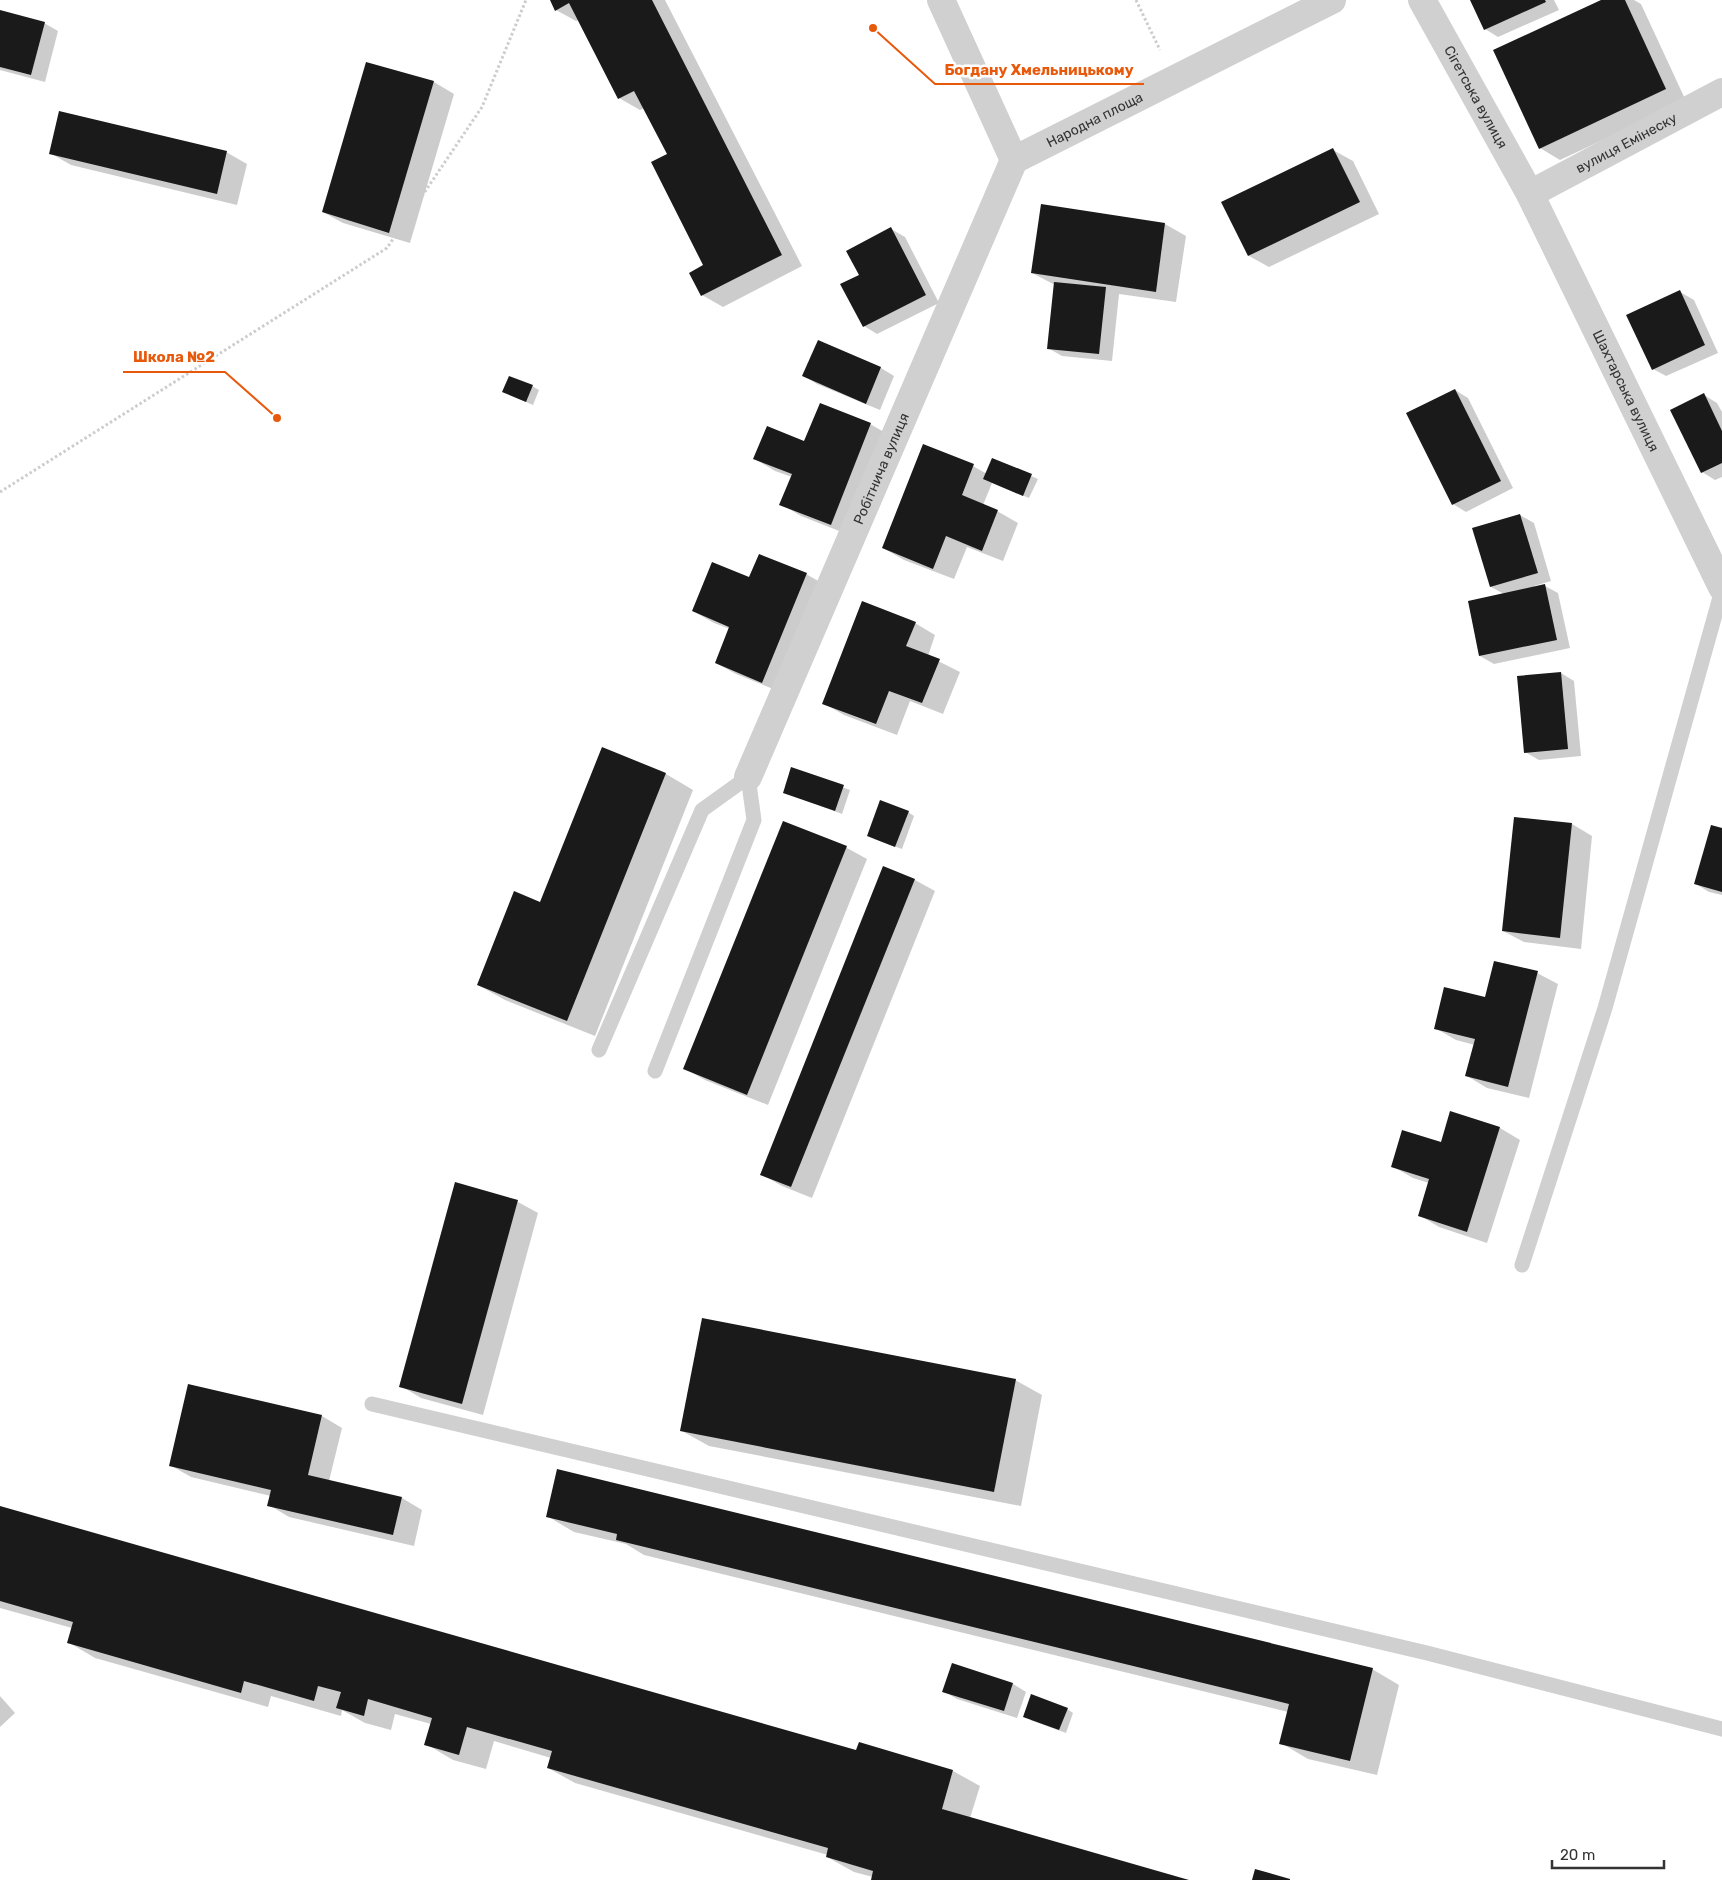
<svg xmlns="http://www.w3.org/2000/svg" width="1722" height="1880" viewBox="0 0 1722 1880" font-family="Rubik,sans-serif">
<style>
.shadow{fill:#0003}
.building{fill:#1a1a1a}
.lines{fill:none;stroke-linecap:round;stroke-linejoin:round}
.path{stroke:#cdcdcd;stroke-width:3;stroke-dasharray:2.5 2.5;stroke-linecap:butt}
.service{stroke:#d0d0d0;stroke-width:15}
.minor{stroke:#d0d0d0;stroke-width:28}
.tertiary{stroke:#d0d0d0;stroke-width:28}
.labels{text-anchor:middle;stroke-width:5;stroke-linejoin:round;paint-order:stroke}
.street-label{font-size:14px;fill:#333;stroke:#fff}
.leader{fill:none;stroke:#e8590c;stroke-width:2}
.callout-dot{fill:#e8590c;stroke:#fff;stroke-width:2}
.callout-label{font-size:15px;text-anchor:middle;font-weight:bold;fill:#e8590c;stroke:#fff;stroke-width:5;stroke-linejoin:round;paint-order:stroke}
</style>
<rect width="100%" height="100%" fill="#fff"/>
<g class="shadow">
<polygon points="551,0 665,0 802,266 723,307 702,295 705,266 668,154 644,108 640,110 619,98 579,20 576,21 556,10"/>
<polygon points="1472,0 1554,0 1559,10 1498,37 1485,29"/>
<polygon points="1604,0 1634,0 1641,4 1686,101 1560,160 1540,148"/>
<polygon points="0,11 44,23 58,31 45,82 0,70"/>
<polygon points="367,63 434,82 454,94 410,243 343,223 323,212"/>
<polygon points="1333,150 1353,161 1379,214 1269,267 1249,256"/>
<polygon points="226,152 247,164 237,205 71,165 50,153"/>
<polygon points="1042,205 1165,224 1186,236 1176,302 1119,294 1112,361 1062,356 1048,348 1055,285 1032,273"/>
<polygon points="891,229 905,237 939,303 877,334 864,326 861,275"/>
<polygon points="1680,292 1694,300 1718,353 1666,376 1653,369"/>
<polygon points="818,342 881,368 894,376 880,410 817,384 804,376"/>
<polygon points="532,386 539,390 533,405 510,395"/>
<polygon points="1455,390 1468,398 1513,488 1466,512 1453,504"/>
<polygon points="1704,395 1717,403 1722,412 1722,477 1715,480 1702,472"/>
<polygon points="870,424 891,436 852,536 801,516 781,504 792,477 775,471 755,459"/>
<polygon points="993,459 1038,479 1029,498 992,483 983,505 997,511 1018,523 1003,561 967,547 954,579 904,560 883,548 973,466 987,474"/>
<polygon points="1520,515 1534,523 1551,581 1534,586 1535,588 1545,586 1558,593 1570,648 1494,664 1480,656 1504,594 1491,587"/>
<polygon points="806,574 827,586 783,693 736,674 716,663 730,629 714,623 693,611 750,579"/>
<polygon points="915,623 935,635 928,656 960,672 943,714 910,701 897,735 844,715 823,703"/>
<polygon points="1561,673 1574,681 1581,756 1539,760 1525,752"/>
<polygon points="602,748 666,774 693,790 595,1036 505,1000 478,985 541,903"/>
<polygon points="792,769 850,790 842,814 784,792"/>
<polygon points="908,812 914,816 902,849 874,839"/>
<polygon points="784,822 847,848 867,859 768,1105 705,1080 684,1068"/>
<polygon points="1572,824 1592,836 1581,949 1524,942 1503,931"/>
<polygon points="1722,829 1722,895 1709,892 1696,884"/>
<polygon points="884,868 915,880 935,891 812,1198 782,1186 761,1174"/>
<polygon points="1537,973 1558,984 1529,1098 1487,1088 1467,1076 1475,1045 1456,1040 1435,1028 1486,999"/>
<polygon points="1451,1113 1500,1128 1520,1140 1487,1243 1439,1227 1419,1215 1429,1183 1413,1178 1392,1166 1442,1144"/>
<polygon points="456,1184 518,1202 538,1213 483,1415 421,1398 401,1386"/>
<polygon points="1015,1380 1042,1395 1021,1506 709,1446 682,1431"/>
<polygon points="322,1416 342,1428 329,1481 402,1498 422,1510 414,1546 289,1517 269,1505 271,1496 191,1477 170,1465"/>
<polygon points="0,1508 857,1752 953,1771 980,1786 970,1818 1186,1880 872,1880 873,1877 854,1872 827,1857 828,1855 575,1783 548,1768 551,1758 494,1741 486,1769 453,1760 426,1744 431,1724 395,1714 391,1730 365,1723 342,1710 341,1716 271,1696 268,1707 95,1658 68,1642 72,1628 0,1608"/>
<polygon points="547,1516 1372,1669 1399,1685 1377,1775 1308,1759 1281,1743 1288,1712 644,1555 626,1544 574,1532"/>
<polygon points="1013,1684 1026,1692 1017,1718 957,1699 943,1691"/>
<polygon points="0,1696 15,1713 0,1727"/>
<polygon points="1067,1709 1073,1713 1066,1733 1030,1720"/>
</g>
<g class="building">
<polygon points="550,0 652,0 782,255 701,296 689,273 703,265 651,162 667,154 634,91 618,99 569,3 555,11"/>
<polygon points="1470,0 1545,0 1546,2 1484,30"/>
<polygon points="1601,0 1625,0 1666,89 1539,149 1493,50"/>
<polygon points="0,10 45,22 31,75 0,67"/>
<polygon points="366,62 434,81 389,233 322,212"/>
<polygon points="59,111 227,151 217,194 49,154"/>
<polygon points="1333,148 1360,202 1248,256 1221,202"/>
<polygon points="1041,204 1165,223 1156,292 1031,273"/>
<polygon points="891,227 926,295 863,327 840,284 859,275 846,251"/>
<polygon points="1054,282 1106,287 1099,354 1047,349"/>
<polygon points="1680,290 1705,345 1652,370 1626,315"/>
<polygon points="818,340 881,367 866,404 802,376"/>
<polygon points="509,376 533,385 526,402 502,392"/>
<polygon points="1455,389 1501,481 1452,505 1406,413"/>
<polygon points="1704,393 1722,431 1722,463 1701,473 1670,410"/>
<polygon points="820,403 871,423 831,525 779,505 792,474 753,459 767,426 804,441"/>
<polygon points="923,444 974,464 962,495 998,510 982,551 946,536 933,569 882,548"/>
<polygon points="992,458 1032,474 1023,496 983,479"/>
<polygon points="1520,514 1538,573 1490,587 1472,528"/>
<polygon points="759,554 807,573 762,683 715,663 729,627 692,611 712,562 749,577"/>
<polygon points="1545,584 1557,640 1479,656 1468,601"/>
<polygon points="862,601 916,622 906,646 940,659 922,703 889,691 876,724 822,704"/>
<polygon points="1561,672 1568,749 1524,753 1517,676"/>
<polygon points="602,747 666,773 567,1021 477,985 514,891 540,902"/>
<polygon points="791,767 844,785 835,811 783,793"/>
<polygon points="880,800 909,811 895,847 867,836"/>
<polygon points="1514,817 1572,823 1560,938 1502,931"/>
<polygon points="783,821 847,846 747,1095 683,1069"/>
<polygon points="1711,825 1722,828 1722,892 1694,884"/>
<polygon points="883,866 915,879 791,1187 760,1175"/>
<polygon points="1494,961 1538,971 1508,1087 1465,1076 1475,1039 1434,1029 1444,987 1485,997"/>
<polygon points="1450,1111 1500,1127 1467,1232 1418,1216 1429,1179 1391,1167 1402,1130 1441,1142"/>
<polygon points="455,1182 518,1200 462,1404 399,1387"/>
<polygon points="702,1318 1016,1379 994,1492 680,1431"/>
<polygon points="188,1384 322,1415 308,1475 402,1497 393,1535 267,1506 271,1490 169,1466"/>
<polygon points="557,1469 1373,1668 1350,1761 1279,1744 1289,1704 616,1540 617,1534 546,1517"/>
<polygon points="0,1506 856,1750 859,1742 953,1770 942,1809 1189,1880 871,1880 873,1871 826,1857 828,1848 547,1768 552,1751 467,1727 459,1755 424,1745 432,1718 368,1699 364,1716 336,1708 341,1692 318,1686 314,1701 244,1681 241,1693 67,1643 73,1622 0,1601"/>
<polygon points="952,1663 1013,1683 1004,1711 942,1692"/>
<polygon points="1031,1694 1068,1708 1059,1730 1023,1717"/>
<polygon points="1255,1869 1290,1879 1290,1880 1252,1880"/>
</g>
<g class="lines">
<g class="path">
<polyline points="1136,0 1160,50"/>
<polyline points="0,492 387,248 482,107 526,0"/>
</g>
<g class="service">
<polyline points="599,1050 702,810 748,777 754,820 655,1071"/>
<polyline points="1522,1265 1605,1008 1722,590"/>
<polyline points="372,1404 1427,1653 1722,1729"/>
</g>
<g class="minor">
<path id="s1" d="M941 0 1014 160 1332 0"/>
<path id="s2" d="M1530 194 1722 92"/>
<path id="s3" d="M748 777 1014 160"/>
</g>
<path class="tertiary" id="s4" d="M1422 0 1530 194 1722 587"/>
</g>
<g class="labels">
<g class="street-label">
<text dy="5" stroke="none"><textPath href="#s4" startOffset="111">Сігетська вулиця</textPath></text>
<text dy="5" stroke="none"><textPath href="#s1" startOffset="266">Народна площа</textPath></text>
<text dy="5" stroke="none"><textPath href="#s2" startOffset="109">вулиця Емінеску</textPath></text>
<text dy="5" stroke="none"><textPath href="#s4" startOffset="441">Шахтарська вулиця</textPath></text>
<text dy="5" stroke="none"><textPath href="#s3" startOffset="336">Робітнича вулиця</textPath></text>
</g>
</g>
<path class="leader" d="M873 28L935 84H1144M277 418L225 372H123"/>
<g class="callout-dot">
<circle cx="873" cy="28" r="5"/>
<circle cx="277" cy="418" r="5"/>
</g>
<g class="callout-label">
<text x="1039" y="75">Богдану Хмельницькому</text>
<text x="174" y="362">Школа №2</text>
</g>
<path d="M1552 1860v8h112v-8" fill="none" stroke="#333333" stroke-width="2.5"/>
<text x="1560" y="1860" font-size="15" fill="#333333" stroke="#ffffff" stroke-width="4" paint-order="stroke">20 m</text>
</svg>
